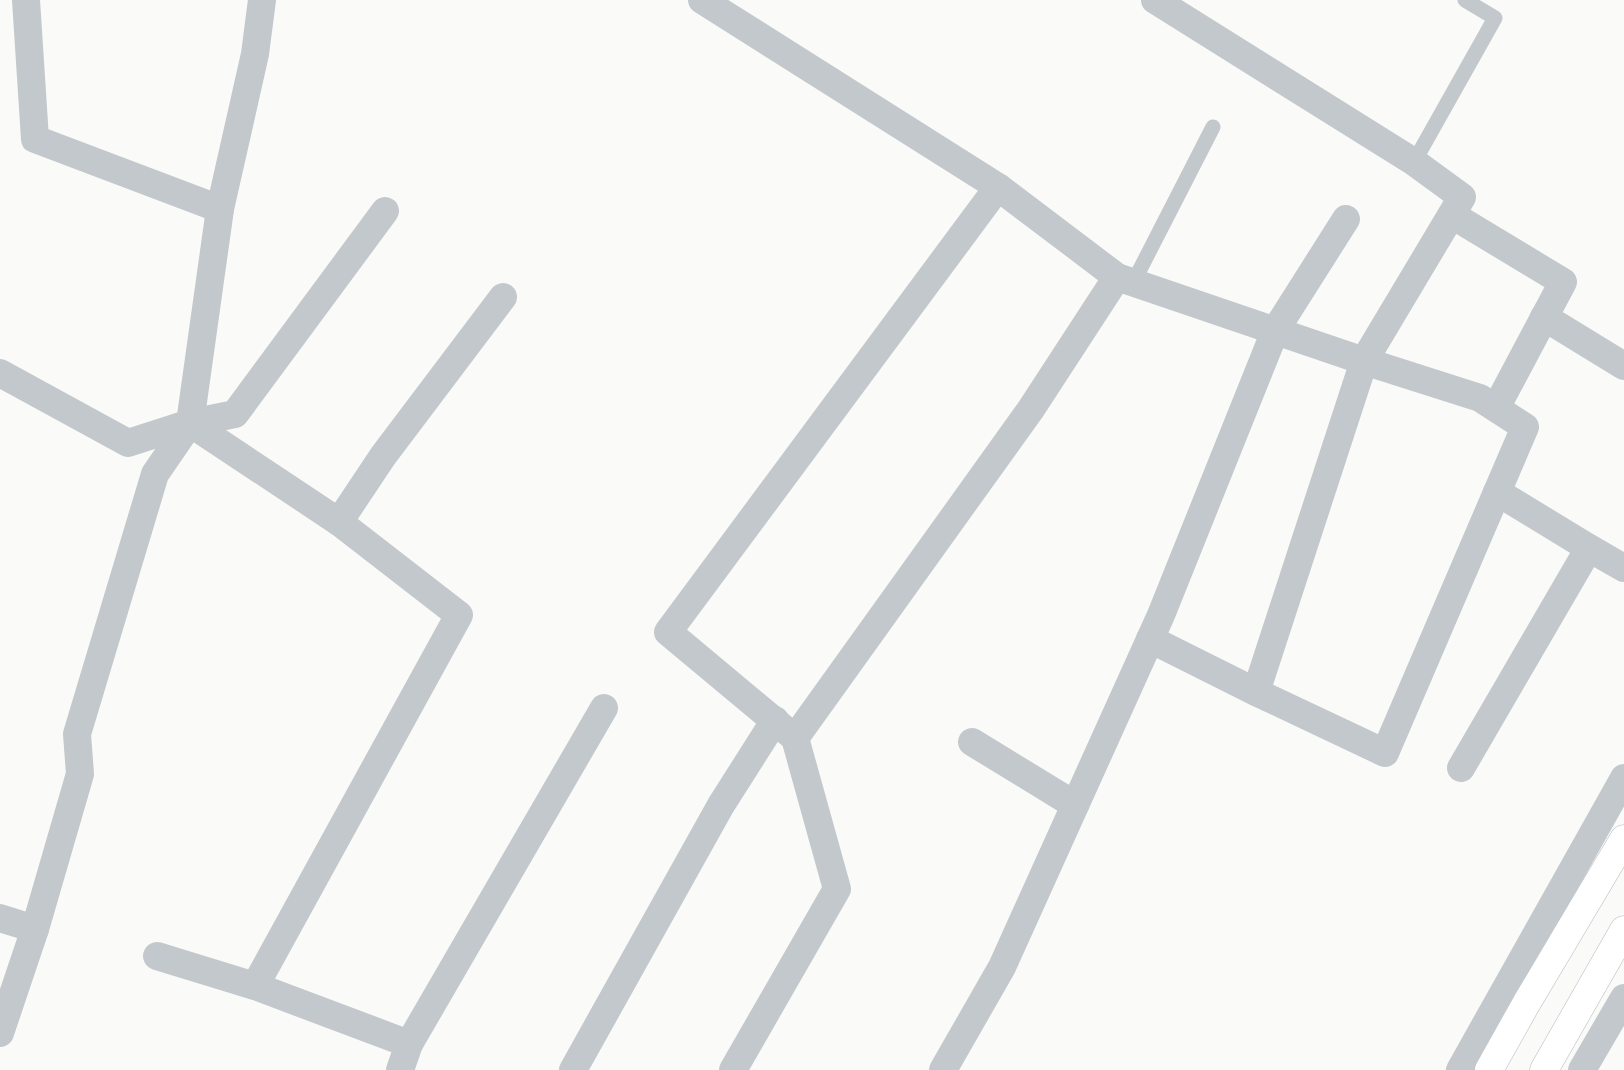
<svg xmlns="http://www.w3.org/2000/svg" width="1624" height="1070" viewBox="0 0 1624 1070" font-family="Poppins,sans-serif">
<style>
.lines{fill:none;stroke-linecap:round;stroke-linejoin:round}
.trunk-casing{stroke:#b4b9bd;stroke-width:29}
.service{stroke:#c3c8cc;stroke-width:15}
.minor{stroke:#c3c8cc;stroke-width:28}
.trunk{stroke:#fff;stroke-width:28}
</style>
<rect width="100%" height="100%" fill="#fafaf8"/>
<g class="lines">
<g class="trunk-casing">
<g id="trunk">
<polyline points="1489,1070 1526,1004 1624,839"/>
<polyline points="1544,1070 1624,930"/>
</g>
</g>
<g class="service">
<polyline points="1414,162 1495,18 1465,0"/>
<polyline points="1133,283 1213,127"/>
</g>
<g class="minor">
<polyline points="26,0 35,139 220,209"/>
<polyline points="702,0 998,187 1117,277 1364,361 1480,398 1525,427 1385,753 1256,692 1150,639"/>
<polyline points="1155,0 1414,162 1462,197 1364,361 1256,692"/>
<polyline points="1452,215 1563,282 1496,408"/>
<polyline points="1544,317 1624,366"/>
<polyline points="0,373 128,443 190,423 235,414 385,211"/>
<polyline points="190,423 339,522 459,615 255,986"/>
<polyline points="1497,492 1589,548 1624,568"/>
<polyline points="339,522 383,456 503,297"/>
<polyline points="795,738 1031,409 1117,277"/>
<polyline points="972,742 1075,805"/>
<polyline points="1461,768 1589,548"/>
<polyline points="0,918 35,929"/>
<polyline points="157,956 255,986 409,1044"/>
<polyline points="0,1033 35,929 80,774 77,734 155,474 190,423 220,209 255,54 262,0"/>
<polyline points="400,1070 409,1044 604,708"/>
<polyline points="573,1070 721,805 775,720"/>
<polyline points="733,1070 837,889 795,738 668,632 998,187"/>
<polyline points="943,1070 1002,967 1161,615 1275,331 1346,219"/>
<polyline points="1460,1070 1624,778"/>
<polyline points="1582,1070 1624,998"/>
</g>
<use href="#trunk" class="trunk"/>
</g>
</svg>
